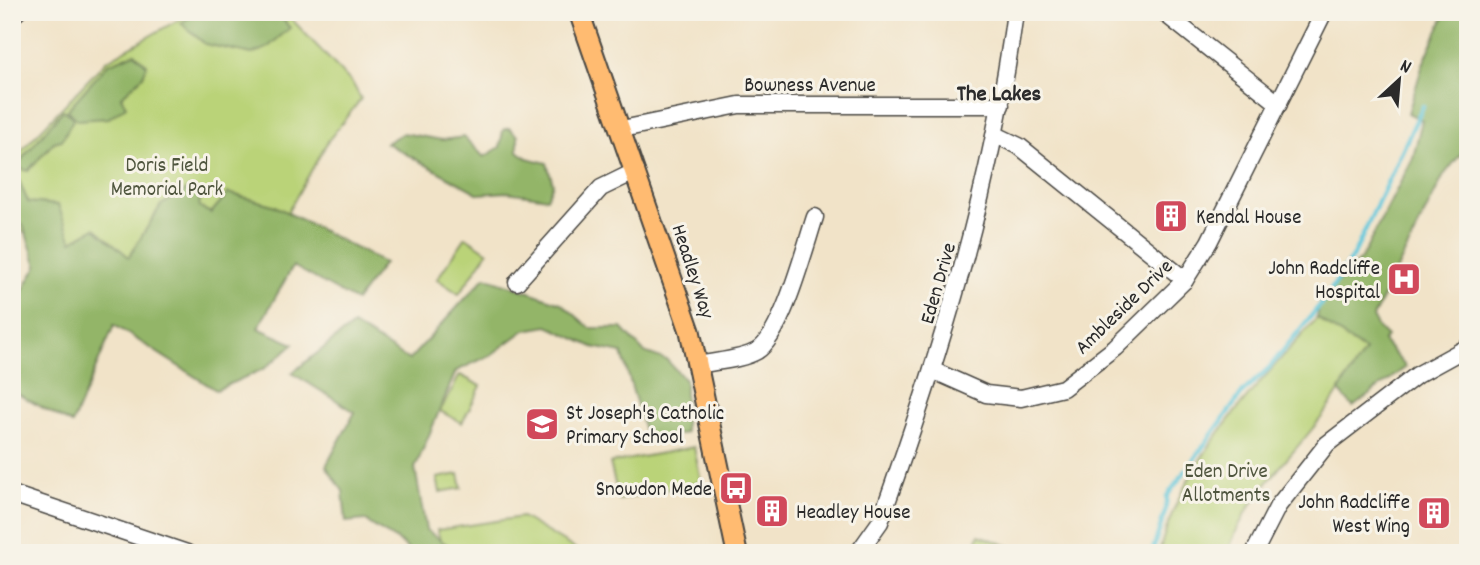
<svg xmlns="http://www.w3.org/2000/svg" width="1480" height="565" viewBox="0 0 1480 565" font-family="Dekko,sans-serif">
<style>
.green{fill:#bad378;stroke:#727f52;stroke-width:2}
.forest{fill:#93b568;stroke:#5f704a;stroke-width:2}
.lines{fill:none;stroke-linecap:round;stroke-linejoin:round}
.stream{stroke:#5ec6da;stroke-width:4.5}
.minor-casing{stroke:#494743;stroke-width:19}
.major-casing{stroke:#494743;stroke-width:23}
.minor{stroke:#fff;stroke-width:16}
.major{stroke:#ffbb71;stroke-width:19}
.labels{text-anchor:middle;stroke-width:6;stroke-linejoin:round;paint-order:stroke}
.street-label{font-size:21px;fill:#2b2b2b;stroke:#f7f3e8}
.park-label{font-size:21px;fill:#4f553e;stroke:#f7f3e8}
.poi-label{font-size:21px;fill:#2b2b2b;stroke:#f7f3e8;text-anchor:start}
.neighbourhood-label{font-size:23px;font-weight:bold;fill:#2b2b2b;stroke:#f7f3e8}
</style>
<rect width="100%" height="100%" fill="#f7f3e8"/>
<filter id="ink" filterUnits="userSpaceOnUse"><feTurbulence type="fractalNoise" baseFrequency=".0143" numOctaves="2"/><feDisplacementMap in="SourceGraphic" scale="14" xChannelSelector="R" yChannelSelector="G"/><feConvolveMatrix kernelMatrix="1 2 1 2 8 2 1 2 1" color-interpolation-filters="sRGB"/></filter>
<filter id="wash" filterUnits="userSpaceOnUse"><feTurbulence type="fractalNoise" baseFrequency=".00686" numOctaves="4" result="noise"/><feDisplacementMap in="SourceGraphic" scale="28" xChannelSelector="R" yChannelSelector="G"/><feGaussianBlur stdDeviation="1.57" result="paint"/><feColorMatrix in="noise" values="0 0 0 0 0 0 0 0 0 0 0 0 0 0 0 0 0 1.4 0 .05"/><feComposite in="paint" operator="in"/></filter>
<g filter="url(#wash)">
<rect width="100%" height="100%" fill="#f1e3c8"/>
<g class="green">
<polygon points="192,12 285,12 353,84 361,99 328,141 210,349 12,225 12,164 18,154 106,61"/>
<polygon points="466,237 488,252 459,294 437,279"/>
<path d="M1317 318 1365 351C1352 370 1340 391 1327 410 1294 456 1244 497 1228 553H1159C1182 459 1255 389 1317 318Z"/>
<polygon points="460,375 481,386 462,423 440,411"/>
<polygon points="694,447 701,482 619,500 610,463"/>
<polygon points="459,474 462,488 440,492 437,478"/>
<polygon points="522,517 582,553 459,553 440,540 437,530"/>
<polygon points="979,535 1028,553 972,553"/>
</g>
<g class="forest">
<polygon points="197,12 277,12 290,28 267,48 252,54 205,44 181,23"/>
<polygon points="1446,12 1468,12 1468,145 1444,175 1373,317 1377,327 1387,337 1383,341 1406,367 1353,407 1339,391 1365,351 1317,318 1320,300 1361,259 1413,158 1422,120 1408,113 1423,64"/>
<polygon points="135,53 147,65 143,76 121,97 126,106 109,118 77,120 67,110 108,64"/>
<polygon points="63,110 74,118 62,140 54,142 28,171 15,167"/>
<polygon points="509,128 518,136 518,151 527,158 547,163 553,184 547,198 507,192 479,194 386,143 403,133 442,140 464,137 484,157 500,147 503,130"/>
<polygon points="14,169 28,202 58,205 72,241 95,228 129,257 161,205 190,188 201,193 199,207 211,213 228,193 273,205 384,263 356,301 293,266 258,328 294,344 264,369 216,390 114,325 72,424 12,391 12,309 37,266 23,225 12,218"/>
<path d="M485 277 561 303 590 328H622L644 352 667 360 685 380V433L647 441 622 353 593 347 548 326 525 330 491 355 456 371 415 468 426 530 459 553H411C400 538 379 532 365 520L346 522 343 491 326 466 355 412 292 373 353 325 409 360Z"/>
</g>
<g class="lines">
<polyline class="stream" points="1152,553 1165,512 1167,496 1243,392 1269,368 1325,299 1354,254 1423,106"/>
</g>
</g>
<g filter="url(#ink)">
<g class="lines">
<g class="minor-casing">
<g id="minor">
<polyline points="1163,12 1279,104"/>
<polyline points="12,15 17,12"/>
<polyline points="622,129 739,105 1001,105"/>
<polyline points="996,135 1019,146 1185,280"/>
<polyline points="517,282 601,188 636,171"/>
<path d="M698 365C716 361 741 360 757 351 782 336 805 247 815 217"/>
<polyline points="932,370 986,394 1021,398 1063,388 1115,348 1185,280 1209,242 1324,12"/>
<polyline points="12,494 187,553"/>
<path d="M858 553 880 522C940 355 992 188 1015 12"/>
<polyline points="1254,553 1278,506 1327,444 1417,375 1468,347"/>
</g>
</g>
<g class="major-casing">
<polyline id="major" points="579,12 690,331 737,553"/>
</g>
<use href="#minor" class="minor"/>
<use href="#major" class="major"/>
</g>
</g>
<defs>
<g id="building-square" transform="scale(1.75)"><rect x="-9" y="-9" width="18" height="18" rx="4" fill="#d1495b" stroke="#f7f3e8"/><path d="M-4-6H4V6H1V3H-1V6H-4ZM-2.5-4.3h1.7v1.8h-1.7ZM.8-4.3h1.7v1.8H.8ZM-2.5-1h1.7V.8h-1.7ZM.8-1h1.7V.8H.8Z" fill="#fff"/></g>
<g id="hospital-square" transform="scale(1.75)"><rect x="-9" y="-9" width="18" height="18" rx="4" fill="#d1495b" stroke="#f7f3e8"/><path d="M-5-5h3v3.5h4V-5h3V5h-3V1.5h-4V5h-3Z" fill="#fff"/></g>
<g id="school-square" transform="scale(1.75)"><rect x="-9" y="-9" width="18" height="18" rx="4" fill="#d1495b" stroke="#f7f3e8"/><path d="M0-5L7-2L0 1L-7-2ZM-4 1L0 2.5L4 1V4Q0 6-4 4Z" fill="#fff"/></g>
<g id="bus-square" transform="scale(1.75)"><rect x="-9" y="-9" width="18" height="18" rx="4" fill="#d1495b" stroke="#f7f3e8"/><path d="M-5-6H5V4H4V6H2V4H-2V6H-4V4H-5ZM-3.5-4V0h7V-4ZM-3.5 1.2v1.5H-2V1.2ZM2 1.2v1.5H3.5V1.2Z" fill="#fff"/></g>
</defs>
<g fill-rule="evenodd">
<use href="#building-square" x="1171" y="216"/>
<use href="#hospital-square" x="1404" y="279"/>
<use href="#school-square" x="542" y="424"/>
<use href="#bus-square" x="736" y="488"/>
<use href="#building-square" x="772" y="511"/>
<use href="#building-square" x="1434" y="513"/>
</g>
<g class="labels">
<g class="street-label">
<text x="810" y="91">Bowness Avenue</text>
<text transform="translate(694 271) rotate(72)" y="7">Headley Way</text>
<text transform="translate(937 283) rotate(-74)" y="7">Eden Drive</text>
<text transform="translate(1123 306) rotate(-44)" y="7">Ambleside Drive</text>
</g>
<g class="park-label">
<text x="167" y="171">Doris Field<tspan x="167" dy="24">Memorial Park</tspan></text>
<text x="1226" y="477">Eden Drive<tspan x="1226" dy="24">Allotments</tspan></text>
</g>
<g class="poi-label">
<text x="1196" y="223">Kendal House</text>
<text x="1380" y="274" text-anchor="end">John Radcliffe<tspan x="1380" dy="24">Hospital</tspan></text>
<text x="566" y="419">St Joseph's Catholic<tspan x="566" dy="24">Primary School</tspan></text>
<text x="712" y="495" text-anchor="end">Snowdon Mede</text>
<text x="1410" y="508" text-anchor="end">John Radcliffe<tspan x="1410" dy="24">West Wing</tspan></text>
<text x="796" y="518">Headley House</text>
</g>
<g class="neighbourhood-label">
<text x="999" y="100">The Lakes</text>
</g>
</g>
<rect width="1480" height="565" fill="none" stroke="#f7f3e8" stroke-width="42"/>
<g transform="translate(1399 80) rotate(26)" stroke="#f7f3e8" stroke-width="5" paint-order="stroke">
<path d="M0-5L12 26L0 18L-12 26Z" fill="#2b2b2b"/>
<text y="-10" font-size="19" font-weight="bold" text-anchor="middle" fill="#2b2b2b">N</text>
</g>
</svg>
